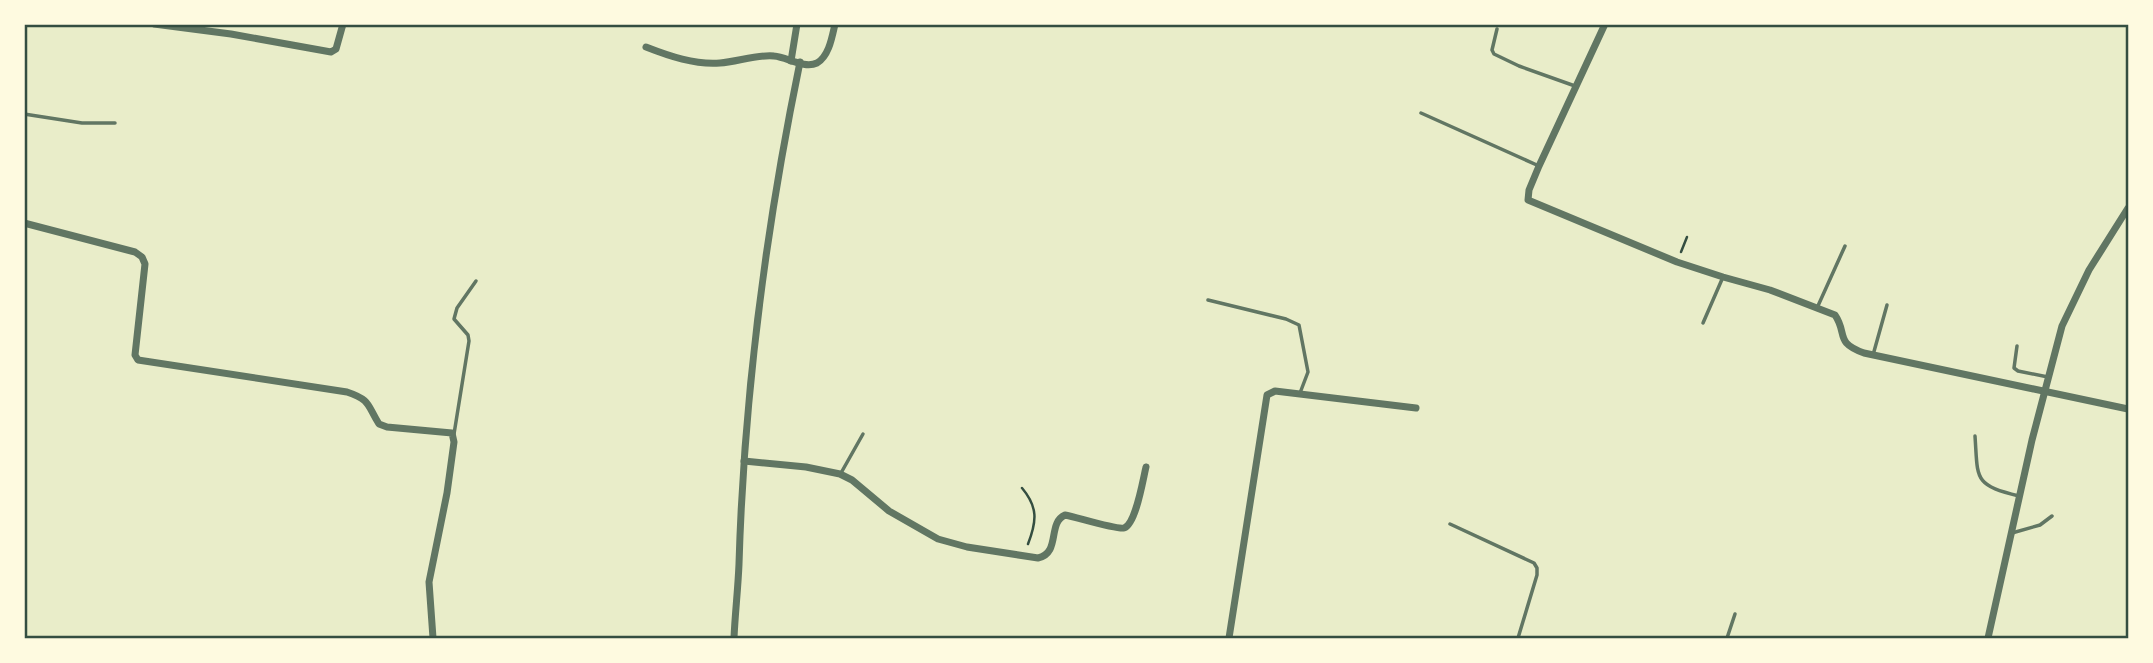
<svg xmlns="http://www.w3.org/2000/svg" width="2153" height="663" viewBox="0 0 2153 663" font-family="'PT Sans',sans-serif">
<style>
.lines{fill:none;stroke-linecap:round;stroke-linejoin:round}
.path{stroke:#344e41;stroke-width:2.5}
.service{stroke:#617663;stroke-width:3.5}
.minor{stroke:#617663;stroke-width:7}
.neatline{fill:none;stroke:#344e41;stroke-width:2.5}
</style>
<rect width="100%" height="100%" fill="#e9edc9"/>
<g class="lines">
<g class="path">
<polyline points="1681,252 1687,237"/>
<path d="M1022 488C1038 507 1037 521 1028 544"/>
</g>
<g class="service">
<polyline points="1497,29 1492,50 1494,54 1519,66 1575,86"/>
<polyline points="1421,113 1539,166"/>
<polyline points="24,114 82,123 115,123"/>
<polyline points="1208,300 1286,319 1299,325 1308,372 1300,393"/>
<polyline points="1817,308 1845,246"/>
<polyline points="1703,323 1723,277"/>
<polyline points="2017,346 2014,368 2018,371 2048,377"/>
<polyline points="1873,355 1887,305"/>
<polyline points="454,434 469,341 468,335 454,319 457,308 476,281"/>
<path d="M1975 436C1978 479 1973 485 2019 496"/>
<polyline points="841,473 863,434"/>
<polyline points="1450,524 1534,563 1537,568 1537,575 1518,638"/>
<polyline points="2012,533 2040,525 2052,516"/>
<polyline points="1727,638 1735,614"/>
</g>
<g class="minor">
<polyline points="154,24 231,34 331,52 336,49 343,24"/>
<path d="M1605 24 1539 166 1529 190 1528 200 1677 262 1723 277 1770 290 1835 315C1848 334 1834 342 1864 353L2128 409"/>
<path d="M646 47C669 56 695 65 720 63 736 62 759 54 774 56 787 57 804 69 817 63 829 56 832 37 835 24"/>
<polyline points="791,61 797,24"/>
<path d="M24 223 135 252 142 257 145 264 135 355 138 360 347 392C371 400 367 405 379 424L387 427 452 433 454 442 447 493 429 582 433 638"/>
<path d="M744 461 806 467 840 474 852 480 889 511 938 539 967 547 1038 558C1061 553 1047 523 1065 515 1076 517 1117 530 1124 528 1136 524 1143 479 1146 467"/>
<path d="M734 638C735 614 738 589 739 564 744 395 766 227 800 62"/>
<polyline points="1229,638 1267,395 1275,391 1416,408"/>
<polyline points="1988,638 2032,440 2062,326 2089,270 2128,208"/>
</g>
</g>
<rect width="2153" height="663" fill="none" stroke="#fefae0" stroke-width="52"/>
<rect x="26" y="26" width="2101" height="611" class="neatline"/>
</svg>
